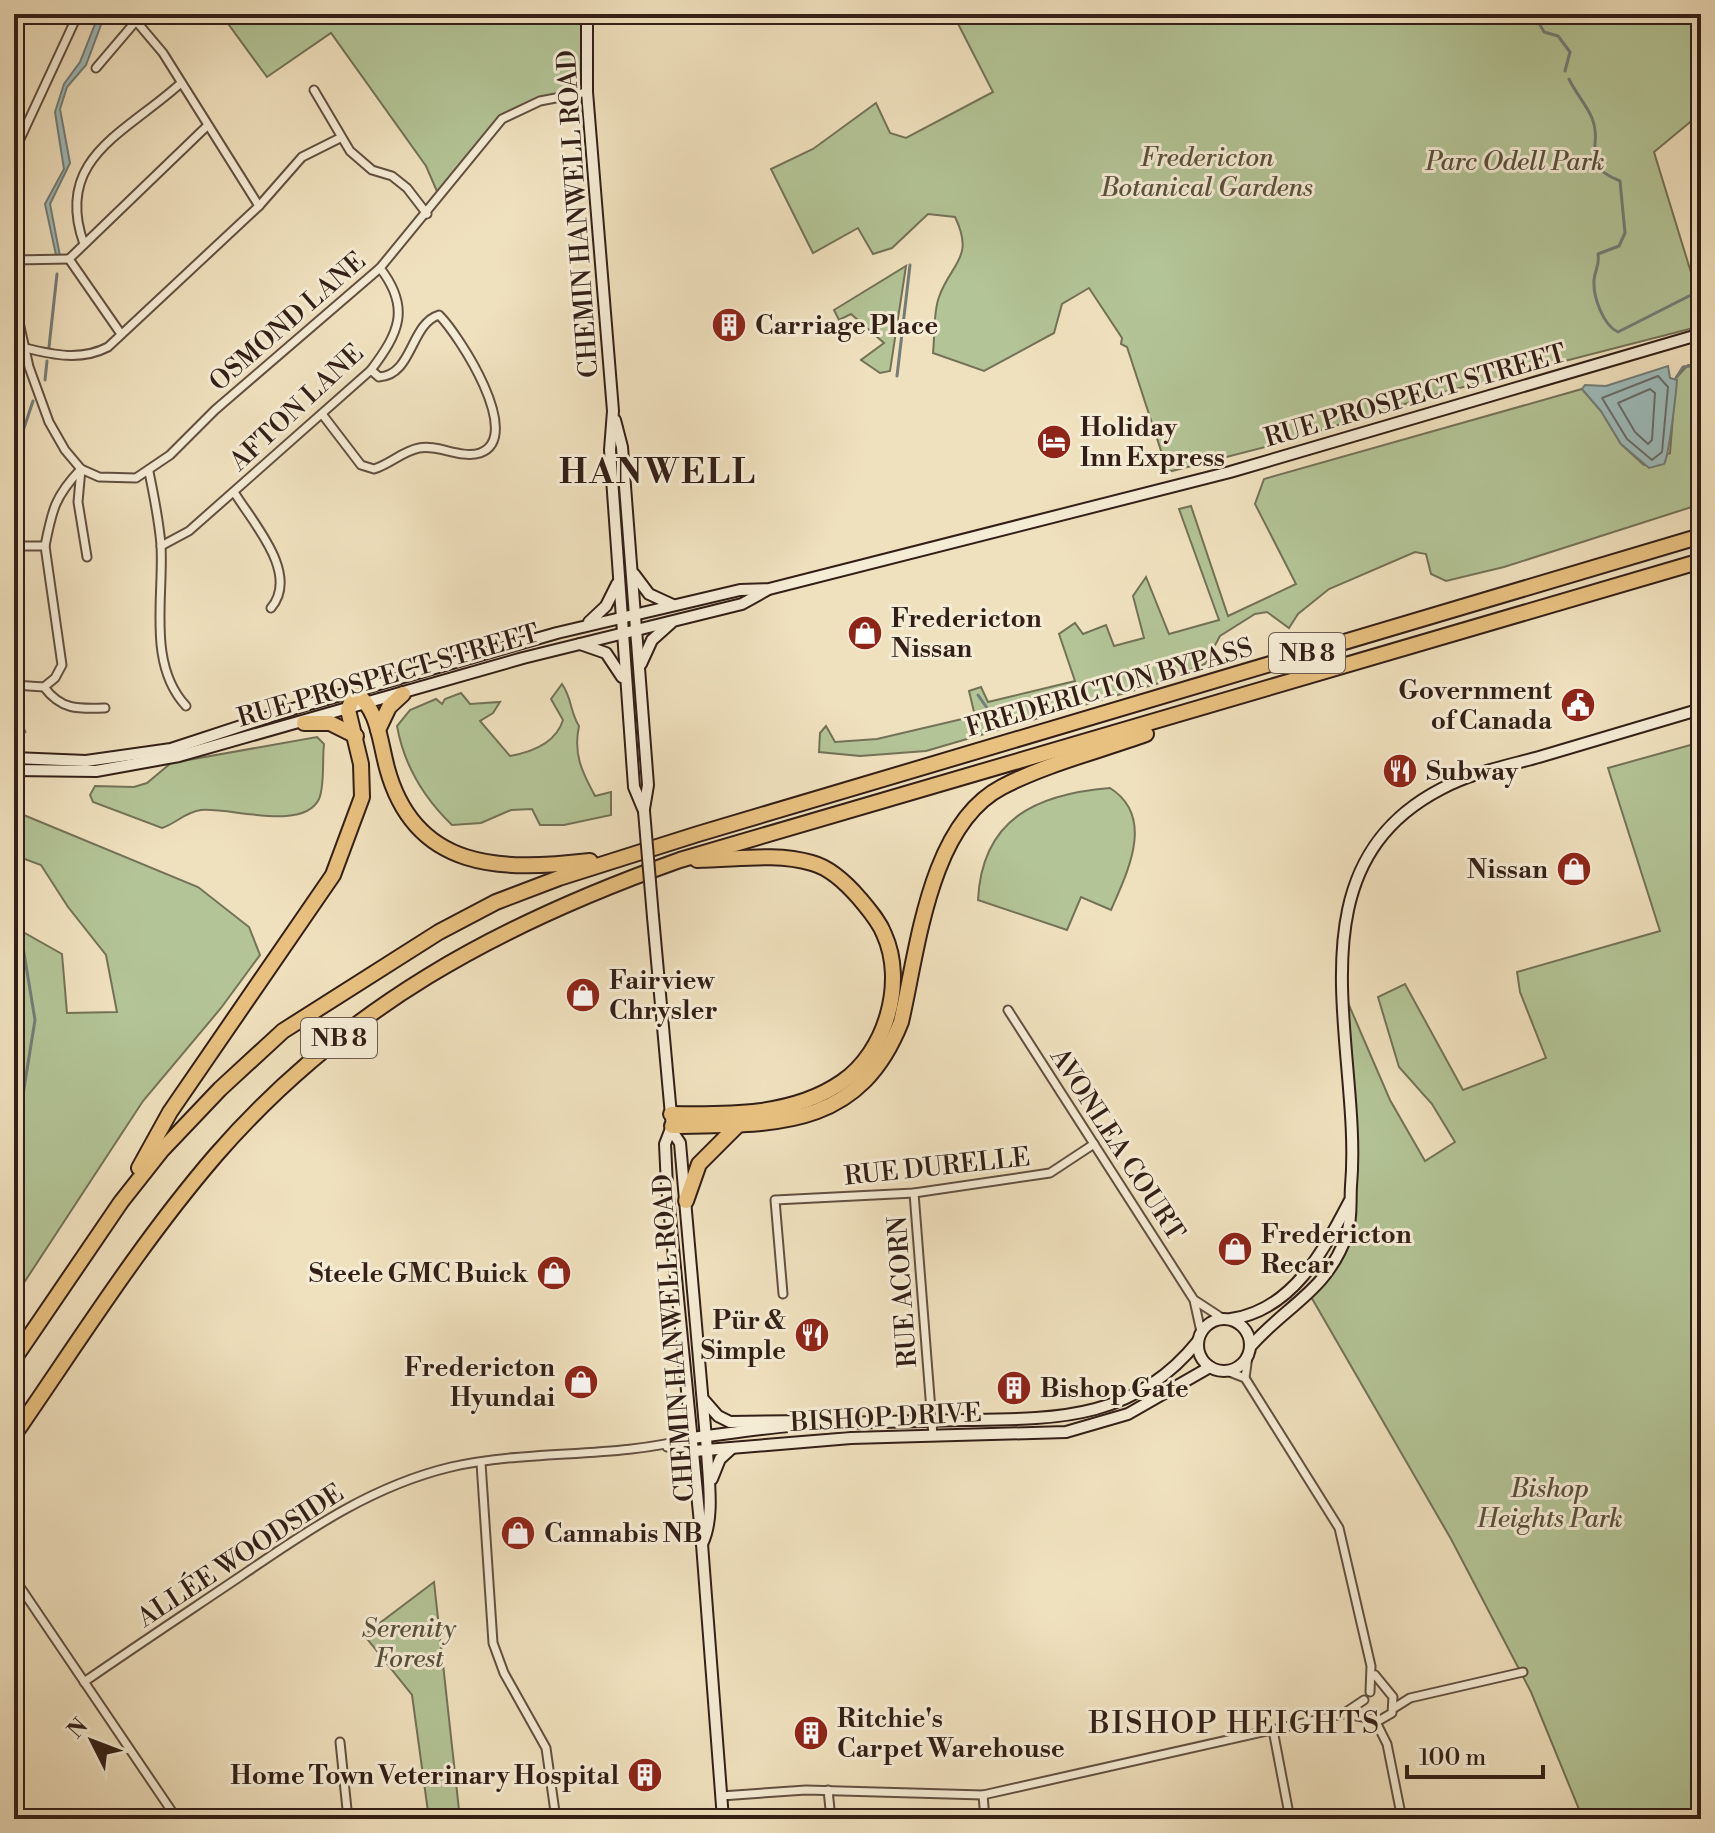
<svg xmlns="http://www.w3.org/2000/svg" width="1715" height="1833" viewBox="0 0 1715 1833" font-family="'Libre Bodoni',serif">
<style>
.green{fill:#b3c496;stroke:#737256;stroke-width:2}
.water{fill:#9dbbba;stroke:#737d79;stroke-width:2}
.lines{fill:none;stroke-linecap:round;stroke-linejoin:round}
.shore{stroke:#686d68;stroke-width:2}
.stream{stroke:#737d79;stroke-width:3}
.street-casing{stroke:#625041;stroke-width:11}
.secondary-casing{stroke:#331f17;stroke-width:14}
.highway-casing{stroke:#331f17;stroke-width:18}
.street{stroke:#f5ecd5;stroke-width:7}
.secondary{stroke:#f5ecd5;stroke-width:10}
.highway{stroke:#e8c07f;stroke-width:14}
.secondary-bridge-casing{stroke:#331f17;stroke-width:14;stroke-linecap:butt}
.secondary-bridge{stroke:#f5ecd5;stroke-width:10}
.labels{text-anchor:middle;stroke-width:6;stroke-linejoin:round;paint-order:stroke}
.shield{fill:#f5ecd5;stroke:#6d5c50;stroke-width:2}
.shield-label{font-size:24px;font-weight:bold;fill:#331f17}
.park-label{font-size:26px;font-style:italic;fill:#59513d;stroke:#f5ecd5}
.street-label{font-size:26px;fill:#331f17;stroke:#f5ecd5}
.poi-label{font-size:26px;font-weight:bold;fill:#331f17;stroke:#f5ecd5;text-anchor:start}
.quarter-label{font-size:30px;letter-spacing:2px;fill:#331f17;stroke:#f5ecd5}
.district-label{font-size:34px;font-weight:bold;letter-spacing:2px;fill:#331f17;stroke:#f5ecd5}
</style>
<rect width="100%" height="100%" fill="#f0e1be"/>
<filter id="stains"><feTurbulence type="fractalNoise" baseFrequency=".0025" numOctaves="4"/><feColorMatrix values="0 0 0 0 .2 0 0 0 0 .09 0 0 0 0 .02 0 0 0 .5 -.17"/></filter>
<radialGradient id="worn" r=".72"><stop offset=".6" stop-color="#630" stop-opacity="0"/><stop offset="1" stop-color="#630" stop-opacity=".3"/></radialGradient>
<g class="green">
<polygon points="221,14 587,14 587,92 565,95 502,119 439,196 426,166 331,33 267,77"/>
<path d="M953 14H1701V113L1654 152 1701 305V326L1440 393 1277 444 1168 472 1127 347 1121 344 1122 338 1089 288 1062 304 1054 333 984 371 933 353C935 336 933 313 939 297 951 263 975 258 955 217L928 214 892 248 873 254 858 228 813 253 771 169 813 149 876 103 890 133 906 138 993 92Z"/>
<polygon points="906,266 890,371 880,373 861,360 884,343 851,314 839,320 834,310"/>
<polygon points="1688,365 1701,368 1701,504 1504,567 1446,581 1431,574 1426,554 1415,552 1329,589 1298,614 1289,628 1267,612 1255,614 1220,636 1205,664 1159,683 926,751 860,756 819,752 820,733 826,726 835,742 877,739 975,716 969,691 981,687 988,702 1075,681 1059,634 1075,623 1083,634 1106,625 1114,646 1144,638 1133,596 1146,577 1169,634 1219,620 1179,509 1191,506 1228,616 1296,584 1255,504 1264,479 1582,389 1601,411 1621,444 1644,465 1670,453 1676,378"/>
<path d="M562 684C572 698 570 712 579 726 573 754 582 772 595 796L611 792V815L564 825H540L532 809 511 810 481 823 452 825C423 797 404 765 397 726L410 710 436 699 442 704 445 699 461 693 470 704 500 702 493 713 480 721 510 756C532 752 556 743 563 720L551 699Z"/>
<path d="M317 737 324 744C322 760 325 785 319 799 303 832 230 807 201 810 185 812 177 823 162 828L93 802 90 795 95 786 134 787 147 783 171 763Z"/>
<polygon points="1701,742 1701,1819 1583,1819 1531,1692 1451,1539 1310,1295 1324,1277 1350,1216 1342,989 1390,1100 1425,1161 1455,1142 1432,1104 1399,1067 1378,997 1405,984 1463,1090 1546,1058 1520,992 1517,972 1660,931 1608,768"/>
<path d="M1110 788C1156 817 1127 873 1111 910L1081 897 1067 930 978 900C982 819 1036 794 1110 788Z"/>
<polygon points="14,811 198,887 249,927 260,955 221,1008 143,1101 14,1298 14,927 62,954 67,1013 117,1012 106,955 68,907 41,865 14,855"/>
<polygon points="434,1582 460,1819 429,1819 412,1695 364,1635"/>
</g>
<g class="water">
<polygon points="99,14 105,14 86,65 67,87 60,109 70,163 50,204 60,256 56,255 45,204 64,169 55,112 64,84 80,62"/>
<path d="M1668 366 1670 378 1677 380C1676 393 1669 457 1664 464L1649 468 1621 444 1601 411 1582 389 1585 385 1606 386Z"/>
</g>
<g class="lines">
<g class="shore">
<polygon points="1658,376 1668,387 1662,452 1652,460 1627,439 1602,398"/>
<polygon points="1650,389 1655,393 1652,440 1648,444 1635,432 1618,403"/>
</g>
<g class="stream">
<polyline points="1534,14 1544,32 1558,36 1570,52 1565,71"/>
<path d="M1569 79C1575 92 1586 104 1592 118 1604 148 1577 164 1620 181L1625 233 1619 246 1598 254C1600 265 1595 269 1594 280 1593 297 1603 325 1618 332L1697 292"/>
<polyline points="49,347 57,274"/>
<polyline points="897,376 910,265"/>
<polyline points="1676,378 1683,367 1698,365 1701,360"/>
<polyline points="45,380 47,361"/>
<polyline points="14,458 33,401"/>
<polyline points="978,695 994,718"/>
<polyline points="14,708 25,732"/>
<polyline points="14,1182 22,1158 21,1107 35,1020 22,941 23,835"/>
</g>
<g class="street-casing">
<g id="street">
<polyline points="96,68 136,21 163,53 259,206"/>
<polyline points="314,90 350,151 372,170 392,176 407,188 427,214"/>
<polyline points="14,152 78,14"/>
<path d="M84 244C53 158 126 133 181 83"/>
<polyline points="69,259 206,127"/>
<polyline points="69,259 121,334"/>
<polyline points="14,260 69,259"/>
<polyline points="14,300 29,367 49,422 65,450 81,469 99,477 136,478 170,455 215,410 380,268 502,119 540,101 587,92"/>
<path d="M25 348C54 355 81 361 108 347L259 206 302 157 340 138"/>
<path d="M322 414 361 465 374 469C390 464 403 451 419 448 438 444 460 459 480 453 525 437 459 335 439 315 410 324 413 375 379 377L371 370"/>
<polyline points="81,469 78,502 87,557"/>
<path d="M149 472C154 496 159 521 161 545 164 598 147 664 186 706"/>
<path d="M234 492C253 523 300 574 271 608"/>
<polyline points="14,546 45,546 62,665 55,678 44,687 14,685"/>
<path d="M45 546C52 510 55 496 81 469"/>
<path d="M161 546 189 531 371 370C399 333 411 308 380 268"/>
<path d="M44 687C61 710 78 709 105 708"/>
<polyline points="1008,1010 1194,1300 1201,1332"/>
<polyline points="914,1193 933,1436"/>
<polyline points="783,1294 775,1200 914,1193 1050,1173 1094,1144"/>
<polyline points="1196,1301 1222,1318"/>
<polyline points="1227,1371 1245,1378 1339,1528 1371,1666 1370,1692"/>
<polyline points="1245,1378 1248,1356"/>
<polyline points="667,1447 694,1451"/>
<polyline points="481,1463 493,1643 504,1673 546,1748 556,1819"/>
<polyline points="14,1578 177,1819"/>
<path d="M84 1682C136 1646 189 1611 241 1576 307 1531 371 1486 451 1467 530 1449 614 1459 692 1438"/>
<polyline points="1394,1708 1410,1698 1523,1672"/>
<polyline points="1345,1714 1380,1720 1392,1713 1393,1697 1375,1675"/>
<polyline points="1375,1720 1387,1744 1402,1819"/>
<polyline points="1273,1730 1290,1819"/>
<polyline points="340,1742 348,1819"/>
<polyline points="828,1790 831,1819"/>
<polyline points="983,1795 985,1819"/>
<polyline points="721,1796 806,1790 983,1795 1343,1714 1364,1700"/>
</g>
</g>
<g class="secondary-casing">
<g id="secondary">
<polyline points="587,14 587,92 613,411 610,450 634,787 644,811"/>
<polyline points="615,420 622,447 648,785 644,809"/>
<polyline points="634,574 649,594 673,605"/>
<polyline points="589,622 606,606 617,584"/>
<polyline points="580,644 606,653 622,677"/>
<polyline points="641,664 652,640 671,623"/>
<polyline points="14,758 86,761 171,749 299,707 557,633 740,590 769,589 1230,472 1701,334"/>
<polyline points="14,770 96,771 179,756 523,658 742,604 767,590"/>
<polyline points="653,917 672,1126 665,1144 667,1186 702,1544 723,1819"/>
<path d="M672 1131 680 1143 707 1450C708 1478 715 1518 702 1544"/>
<circle cx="1224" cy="1345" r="26"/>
<path d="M1231 1319C1292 1310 1323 1252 1349 1202"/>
<path d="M1250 1347C1285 1306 1328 1291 1347 1234 1352 1218 1350 1202 1351 1186 1363 1050 1285 870 1441 789 1471 773 1506 766 1539 757 1593 741 1647 725 1701 709"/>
<polyline points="704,1400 718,1416 730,1422 814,1421"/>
<path d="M692 1438C740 1432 789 1424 838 1423 881 1422 923 1421 966 1420 1057 1419 1135 1420 1198 1341"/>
<polyline points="694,1451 851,1438 1066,1432 1128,1414 1210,1367"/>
<polyline points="712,1479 720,1459 732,1448"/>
</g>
</g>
<g class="highway-casing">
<g id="highway">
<polyline points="304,723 330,723 356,736"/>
<polyline points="378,730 389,707 403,694"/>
<path d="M671 1114C728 1115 793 1116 842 1082 886 1052 906 982 884 934 879 921 869 910 860 899 848 885 831 868 812 863 774 852 735 860 697 860"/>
<path d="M672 1126C773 1124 858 1131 901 1022 918 949 929 825 1002 787 1046 764 1099 751 1146 734"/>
<path d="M139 1168 170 1112 333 875 362 797 361 764 348 710 355 692C379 711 379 738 387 768 415 872 503 871 590 861"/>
<polyline points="686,1201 699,1164 739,1124"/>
<polyline points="14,1359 121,1202 162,1150 220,1089 283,1031 439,932 496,902 559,878 698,834 1701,536"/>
<path d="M14 1435C79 1341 141 1242 216 1155 345 1007 497 925 680 860L1701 561"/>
</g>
</g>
<use href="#street" class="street"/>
<use href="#secondary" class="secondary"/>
<use href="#highway" class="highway"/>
<g class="secondary-bridge-casing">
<polyline id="secondary-bridge" points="644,811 653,917"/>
</g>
<use href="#secondary-bridge" class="secondary-bridge"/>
</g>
<defs>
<g id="building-disc" transform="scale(1.8)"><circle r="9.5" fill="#8f2418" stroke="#f5ecd5"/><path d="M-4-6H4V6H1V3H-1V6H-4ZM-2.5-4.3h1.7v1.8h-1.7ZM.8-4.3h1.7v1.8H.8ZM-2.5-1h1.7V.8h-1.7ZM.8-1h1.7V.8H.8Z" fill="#fff"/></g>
<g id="hotel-disc" transform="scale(1.8)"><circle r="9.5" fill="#8f2418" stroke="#f5ecd5"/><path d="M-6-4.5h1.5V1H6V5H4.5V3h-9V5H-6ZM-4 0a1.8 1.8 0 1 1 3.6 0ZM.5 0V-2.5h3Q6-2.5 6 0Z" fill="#fff"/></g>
<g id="shop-disc" transform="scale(1.8)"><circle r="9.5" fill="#8f2418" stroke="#f5ecd5"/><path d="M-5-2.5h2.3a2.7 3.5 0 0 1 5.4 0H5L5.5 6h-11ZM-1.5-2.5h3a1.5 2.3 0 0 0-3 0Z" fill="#fff"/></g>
<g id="civic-disc" transform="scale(1.8)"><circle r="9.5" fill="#8f2418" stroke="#f5ecd5"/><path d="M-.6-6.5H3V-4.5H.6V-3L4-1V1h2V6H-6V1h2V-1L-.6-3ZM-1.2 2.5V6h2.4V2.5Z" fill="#fff"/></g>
<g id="restaurant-disc" transform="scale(1.8)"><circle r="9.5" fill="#8f2418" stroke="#f5ecd5"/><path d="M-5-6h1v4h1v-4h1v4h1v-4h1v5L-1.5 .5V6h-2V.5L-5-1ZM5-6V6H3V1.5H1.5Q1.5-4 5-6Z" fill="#fff"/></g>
</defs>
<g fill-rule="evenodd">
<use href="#building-disc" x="729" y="325"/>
<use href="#hotel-disc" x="1054" y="442"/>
<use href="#shop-disc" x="865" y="633"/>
<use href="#civic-disc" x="1578" y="705"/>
<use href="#restaurant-disc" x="1400" y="771"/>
<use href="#shop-disc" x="1574" y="869"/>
<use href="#shop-disc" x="583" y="995"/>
<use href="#shop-disc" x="1235" y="1249"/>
<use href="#shop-disc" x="554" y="1273"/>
<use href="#restaurant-disc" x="812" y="1335"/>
<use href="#shop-disc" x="581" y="1382"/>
<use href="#building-disc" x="1014" y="1388"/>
<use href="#shop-disc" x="518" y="1533"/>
<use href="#building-disc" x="811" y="1733"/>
<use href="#building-disc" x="645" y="1775"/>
</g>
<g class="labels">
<g class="shield">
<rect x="1269" y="633" width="76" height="40" rx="6"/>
<rect x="301" y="1018" width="76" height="40" rx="6"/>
</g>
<g class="shield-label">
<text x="1307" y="661">NB 8</text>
<text x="339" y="1046">NB 8</text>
</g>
<g class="park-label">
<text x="1207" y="166">Fredericton<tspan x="1207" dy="30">Botanical Gardens</tspan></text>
<text x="1515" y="170">Parc Odell Park</text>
<text x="1550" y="1497">Bishop<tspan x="1550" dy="30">Heights Park</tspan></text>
<text x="409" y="1637">Serenity<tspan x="409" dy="30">Forest</tspan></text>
</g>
<g class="street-label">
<text transform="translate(577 214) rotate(-94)" y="9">CHEMIN HANWELL ROAD</text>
<text transform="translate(287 321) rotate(-41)" y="9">OSMOND LANE</text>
<text transform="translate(1415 395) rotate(-16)" y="9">RUE PROSPECT STREET</text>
<text transform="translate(296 407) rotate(-43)" y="9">AFTON LANE</text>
<text transform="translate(388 675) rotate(-16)" y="9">RUE PROSPECT STREET</text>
<text transform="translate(1109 687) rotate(-16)" y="9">FREDERICTON BYPASS</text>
<text transform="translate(1118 1144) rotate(57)" y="9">AVONLEA COURT</text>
<text transform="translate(937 1166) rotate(-6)" y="9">RUE DURELLE</text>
<text transform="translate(902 1292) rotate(-94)" y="9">RUE ACORN</text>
<text transform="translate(673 1338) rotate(-94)" y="9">CHEMIN HANWELL ROAD</text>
<text transform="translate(886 1417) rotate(-3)" y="9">BISHOP DRIVE</text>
<text transform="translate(240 1555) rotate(-33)" y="9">ALLÉE WOODSIDE</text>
</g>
<g class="poi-label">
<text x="755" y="334">Carriage Place</text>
<text x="1080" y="436">Holiday<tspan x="1080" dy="30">Inn Express</tspan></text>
<text x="891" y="627">Fredericton<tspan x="891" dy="30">Nissan</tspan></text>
<text x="1552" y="699" text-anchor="end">Government<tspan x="1552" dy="30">of Canada</tspan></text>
<text x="1426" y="780">Subway</text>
<text x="1548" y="878" text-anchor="end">Nissan</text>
<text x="609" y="989">Fairview<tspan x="609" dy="30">Chrysler</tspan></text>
<text x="1261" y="1243">Fredericton<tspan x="1261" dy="30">Recar</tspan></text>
<text x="528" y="1282" text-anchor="end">Steele GMC Buick</text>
<text x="786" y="1329" text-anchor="end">Pür &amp;<tspan x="786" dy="30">Simple</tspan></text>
<text x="555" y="1376" text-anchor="end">Fredericton<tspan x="555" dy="30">Hyundai</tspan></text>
<text x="1040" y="1397">Bishop Gate</text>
<text x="544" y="1542">Cannabis NB</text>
<text x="837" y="1727">Ritchie's<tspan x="837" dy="30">Carpet Warehouse</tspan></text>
<text x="619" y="1784" text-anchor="end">Home Town Veterinary Hospital</text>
</g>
<g class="quarter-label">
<text x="1235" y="1733">BISHOP HEIGHTS</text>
</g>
<g class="district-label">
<text x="658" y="483">HANWELL</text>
</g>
</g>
<rect width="1715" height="1833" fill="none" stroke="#f0e1be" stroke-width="48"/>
<rect x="16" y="16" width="1683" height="1801" fill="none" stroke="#331f17" stroke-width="4"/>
<rect x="24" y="24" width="1667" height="1785" fill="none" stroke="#331f17" stroke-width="2"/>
<g transform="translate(92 1741) rotate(312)" stroke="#f5ecd5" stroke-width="6" paint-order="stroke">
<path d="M0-6L14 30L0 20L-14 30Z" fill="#331f17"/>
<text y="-12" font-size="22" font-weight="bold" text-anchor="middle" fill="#331f17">N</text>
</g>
<path d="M1407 1765v12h136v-12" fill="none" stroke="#331f17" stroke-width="4"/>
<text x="1419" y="1765" font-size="24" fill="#331f17" stroke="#f5ecd5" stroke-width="6" paint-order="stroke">100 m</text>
<rect width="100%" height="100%" filter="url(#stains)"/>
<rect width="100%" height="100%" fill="url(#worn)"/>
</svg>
